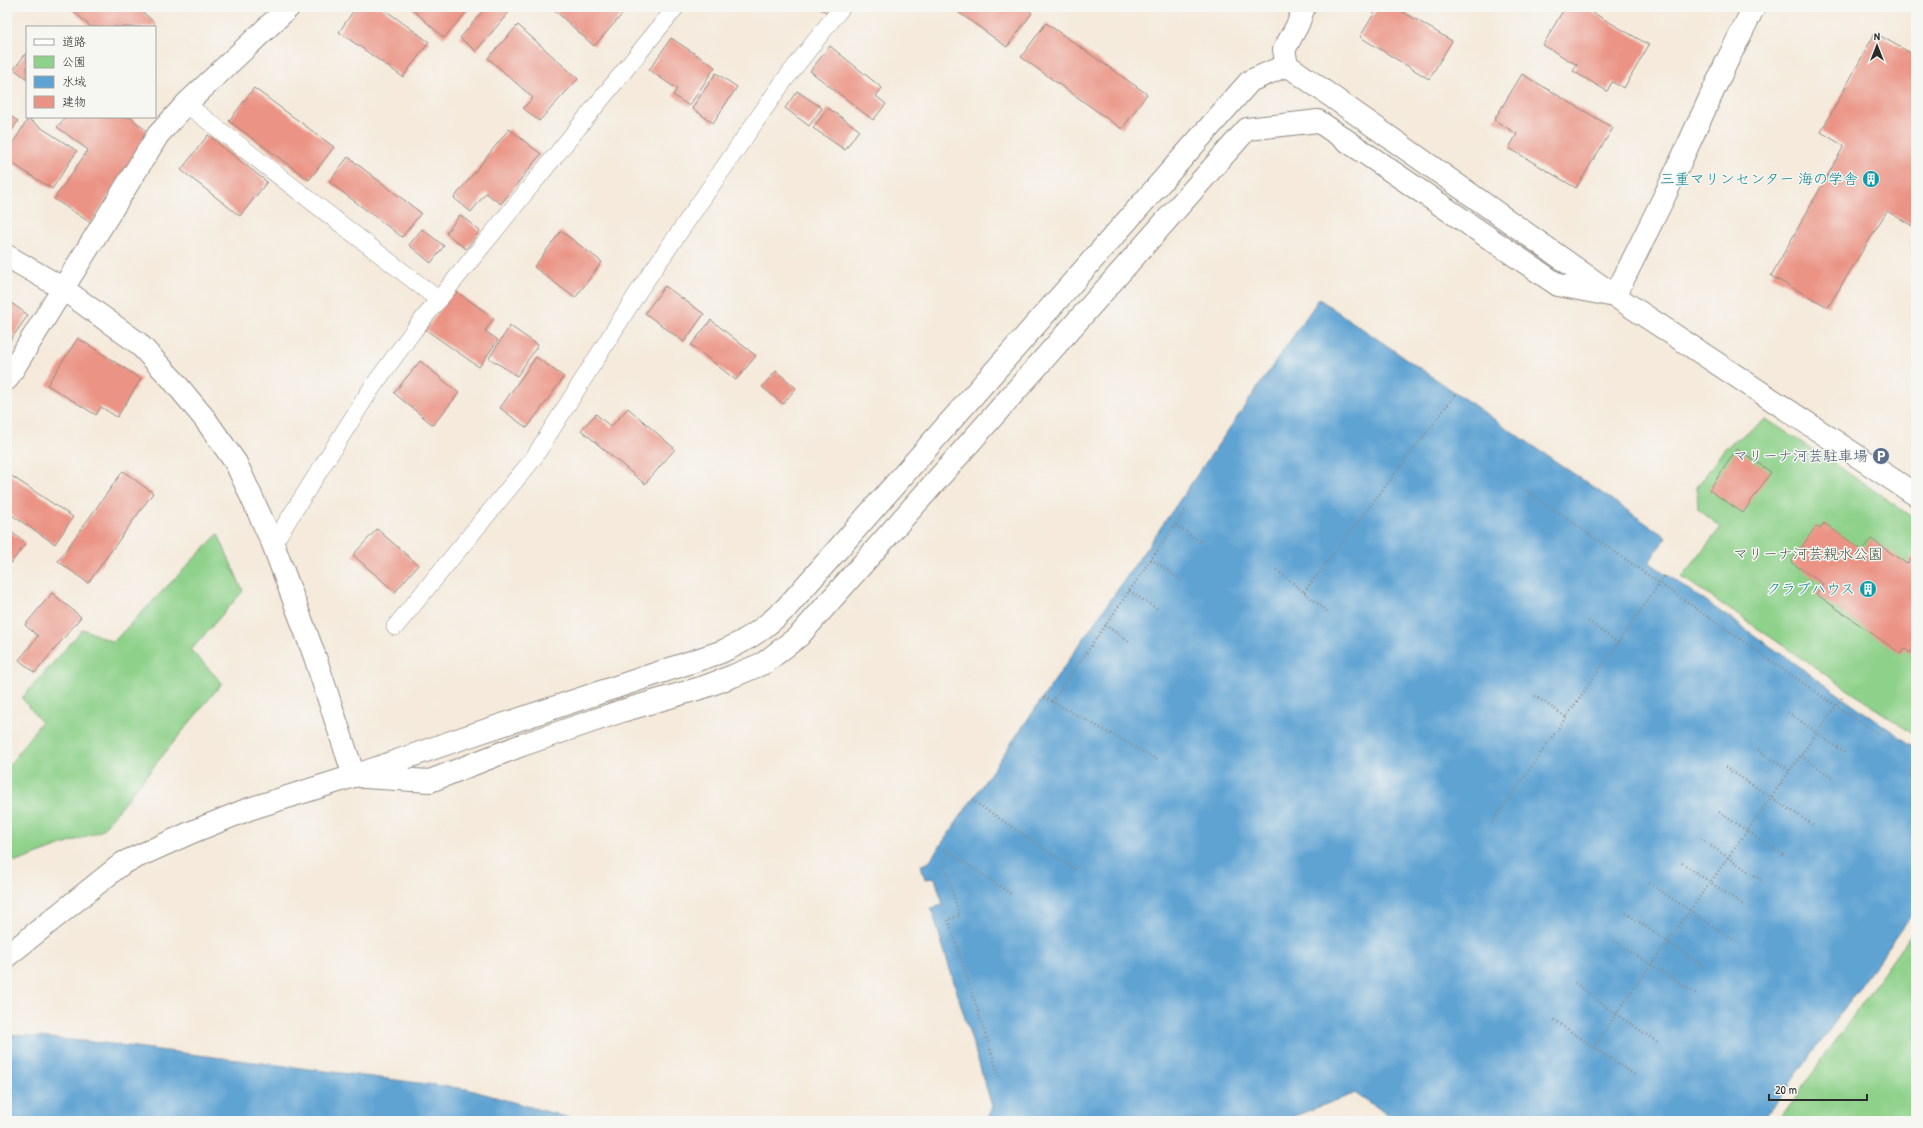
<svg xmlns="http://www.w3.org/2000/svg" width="1923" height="1128" viewBox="0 0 1923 1128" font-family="'Patrick Hand','Klee One',sans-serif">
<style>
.green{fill:#8ed18a;stroke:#5c7e5a}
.water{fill:#5ea3d3;stroke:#44677f}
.building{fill:#eb9485}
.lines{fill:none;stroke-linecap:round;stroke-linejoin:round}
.service-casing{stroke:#908a83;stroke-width:18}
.minor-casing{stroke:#908a83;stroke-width:24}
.tertiary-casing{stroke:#908a83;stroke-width:24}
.path{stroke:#908a83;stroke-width:2.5;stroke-dasharray:1 3;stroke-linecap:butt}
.service{stroke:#fff;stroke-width:17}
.minor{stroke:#fff;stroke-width:22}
.tertiary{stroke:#fff;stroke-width:22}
.labels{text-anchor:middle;stroke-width:3;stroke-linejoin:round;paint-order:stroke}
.culture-label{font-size:15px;fill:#0d838f;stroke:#f6f6f2;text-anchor:end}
.service-label{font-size:15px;fill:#4e5e75;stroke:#f6f6f2;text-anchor:end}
.park-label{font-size:15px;fill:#495d48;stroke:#f6f6f2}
</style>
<rect width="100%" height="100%" fill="#f6f6f2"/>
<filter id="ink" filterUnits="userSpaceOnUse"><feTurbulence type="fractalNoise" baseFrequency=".025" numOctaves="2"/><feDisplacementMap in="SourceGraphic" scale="8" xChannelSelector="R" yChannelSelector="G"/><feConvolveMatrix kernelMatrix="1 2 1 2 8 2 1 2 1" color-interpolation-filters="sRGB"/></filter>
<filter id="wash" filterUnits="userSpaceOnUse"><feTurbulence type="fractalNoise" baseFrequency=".012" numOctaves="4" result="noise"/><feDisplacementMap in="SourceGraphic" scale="16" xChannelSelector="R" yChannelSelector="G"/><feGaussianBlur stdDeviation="0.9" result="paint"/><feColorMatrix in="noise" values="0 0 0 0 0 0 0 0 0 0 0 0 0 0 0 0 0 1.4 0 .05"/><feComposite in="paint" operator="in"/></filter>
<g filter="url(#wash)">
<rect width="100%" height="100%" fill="#f5eadb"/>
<g class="green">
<polygon points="1766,419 1862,482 1916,520 1916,736 1682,577 1721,527 1698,509 1697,487 1725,448"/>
<polygon points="218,534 243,591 191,650 222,683 101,831 16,862 7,855 7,768 41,722 22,698 83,629 113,642"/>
<polygon points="1916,927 1916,1114 1911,1121 1779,1121"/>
</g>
<g class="water">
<polygon points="1319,299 1666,537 1649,562 1916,748 1916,909 1763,1121 1397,1121 1356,1093 1281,1121 987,1121 992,1106 931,908 943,905 935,878 925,879 921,865 928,863 940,846"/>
<polygon points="7,1034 104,1043 467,1089 580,1121 7,1121"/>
</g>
<g id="blocks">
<g class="building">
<polygon points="69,7 137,7 155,23 152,27 91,27"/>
<polygon points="356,7 381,7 429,42 403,77 339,32"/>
<polygon points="415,7 471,7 444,38 413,10"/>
<polygon points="486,7 503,7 509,12 476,51 460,38"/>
<polygon points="551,7 627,7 628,8 594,46"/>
<polygon points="818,7 829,7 826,12"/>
<polygon points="951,7 1024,7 1032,13 1007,47"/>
<polygon points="1378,7 1395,7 1452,41 1429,79 1360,37"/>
<polygon points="1565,7 1583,7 1649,45 1624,88 1612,82 1607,91 1573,71 1577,65 1543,45"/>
<polygon points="1046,23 1147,94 1122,129 1021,57"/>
<polygon points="518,25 578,79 539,121 523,108 533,98 488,58"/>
<polygon points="1875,33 1916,56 1916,228 1887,211 1828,307 1771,276 1844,146 1821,132"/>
<polygon points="671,38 715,67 689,106 673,95 677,89 649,70"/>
<polygon points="830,46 882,88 876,96 886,104 873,120 810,71"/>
<polygon points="27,52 27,79 14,69"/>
<polygon points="716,73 737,87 713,123 692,108"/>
<polygon points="1522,74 1613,128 1576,188 1509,148 1517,134 1494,120"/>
<polygon points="254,88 334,147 309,180 229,121"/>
<polygon points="797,91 822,108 809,126 785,108"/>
<polygon points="828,108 859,130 845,150 813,128"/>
<polygon points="7,114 18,121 7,138"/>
<polygon points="66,117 130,117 149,133 91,223 54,199 88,150 57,127"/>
<polygon points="28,119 77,151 52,189 7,160 7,152"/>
<polygon points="509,129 541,154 501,204 486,193 471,212 454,198"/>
<polygon points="208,135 267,182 240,216 181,170"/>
<polygon points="348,157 421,213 402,237 329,182"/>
<polygon points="460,215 480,231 466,249 446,233"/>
<polygon points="422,229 444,246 431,263 409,245"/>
<polygon points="561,231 602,262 575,298 534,267"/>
<polygon points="665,286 704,314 684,342 645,313"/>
<polygon points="454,290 494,318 485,331 498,340 479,367 426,330"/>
<polygon points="7,300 28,315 7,345"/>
<polygon points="711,320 756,356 736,380 691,345"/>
<polygon points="510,326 538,345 517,376 489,358"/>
<polygon points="78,338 141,379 117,417 101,407 96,415 47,385"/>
<polygon points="536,357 564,377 527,428 500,408"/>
<polygon points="420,361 459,393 433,425 394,393"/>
<polygon points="776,371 796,388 783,404 762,387"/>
<polygon points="628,408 675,449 645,484 581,430 596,414 611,427"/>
<polygon points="1737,449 1771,472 1743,513 1709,490"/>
<polygon points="123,471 153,493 88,583 58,561"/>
<polygon points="7,473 73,517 55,544 7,512"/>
<polygon points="1824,523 1862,550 1871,539 1907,564 1916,552 1916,645 1910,653 1905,649 1901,654 1816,594 1823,584 1791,562 1816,526 1820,529"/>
<polygon points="7,529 26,543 7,568"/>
<polygon points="377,529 418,565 395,592 353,555"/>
<polygon points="52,593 81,617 35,673 19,660 38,636 25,625"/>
</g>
</g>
</g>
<g filter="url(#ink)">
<use href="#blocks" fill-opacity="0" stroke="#908a83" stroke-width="1"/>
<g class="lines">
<g class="service-casing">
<g id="service">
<polyline points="186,104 439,300"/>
<polyline points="273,544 371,389 414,330 676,7"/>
<polyline points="395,627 533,459 640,289 783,82 842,7"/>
</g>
</g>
<g class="minor-casing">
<g id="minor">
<polyline points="1304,7 1298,24 1284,50 1287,65 1615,296 1916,495"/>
<polyline points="7,379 158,135 186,104 289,7"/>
<polyline points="364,777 430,781 522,745 622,711 704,687 733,676 764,663 799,636 1247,129 1318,121 1558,285 1615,296"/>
<path d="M7 956 123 863 192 832 249 809 354 776 454 741 721 652C750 639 765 628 787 607L1250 81 1287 65"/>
</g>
</g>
<g class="tertiary-casing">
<g id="tertiary">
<polyline points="7,256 62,288 138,343 172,379 205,419 236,463 273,544 315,657 354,776"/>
<polyline points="1615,296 1665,195 1728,59 1754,7"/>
</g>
</g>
<g class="path">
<polyline points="1523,488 1836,706 1879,734"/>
<polyline points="1176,525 1202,543"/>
<polyline points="1151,559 1181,580"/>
<polyline points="1277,570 1328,612"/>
<polyline points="1129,591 1159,610"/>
<polyline points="1304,592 1457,393"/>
<polyline points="1588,621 1618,643"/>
<polyline points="1105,625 1131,643"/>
<polyline points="1535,696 1566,717"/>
<polyline points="1044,697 1158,760"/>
<polyline points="1052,702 1187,508"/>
<polyline points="1788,712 1845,753"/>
<polyline points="1758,750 1790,771"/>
<polyline points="1801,756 1832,777"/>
<polyline points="1725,767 1815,826"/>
<polyline points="972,800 1076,870"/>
<polyline points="1719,812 1783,855"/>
<polyline points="1492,823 1666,574"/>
<polyline points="1701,839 1764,882"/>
<polyline points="940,846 1013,895"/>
<polyline points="949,854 943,861 960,916 948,919 1000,1079"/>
<polyline points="1682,863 1745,906"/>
<polyline points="1649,883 1738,943"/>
<polyline points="1626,913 1703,966"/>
<polyline points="1614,941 1698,995"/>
<polyline points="1575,983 1616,1014 1659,1043"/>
<polyline points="1554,1020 1636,1076"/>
<polyline points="1594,1048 1616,1014 1842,698"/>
</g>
<use href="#service" class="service"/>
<use href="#minor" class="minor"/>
<use href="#tertiary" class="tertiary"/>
</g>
</g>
<defs>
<g id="building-disc" transform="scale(0.9)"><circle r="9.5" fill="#0f9aa8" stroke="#f6f6f2"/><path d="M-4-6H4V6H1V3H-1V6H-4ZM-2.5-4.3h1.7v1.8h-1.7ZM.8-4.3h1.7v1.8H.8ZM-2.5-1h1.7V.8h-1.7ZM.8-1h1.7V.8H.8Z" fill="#fff"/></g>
<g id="parking-disc" transform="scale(0.9)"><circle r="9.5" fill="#5c6f8a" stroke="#f6f6f2"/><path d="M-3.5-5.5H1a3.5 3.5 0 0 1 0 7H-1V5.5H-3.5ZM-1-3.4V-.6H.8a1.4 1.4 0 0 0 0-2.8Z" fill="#fff"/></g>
</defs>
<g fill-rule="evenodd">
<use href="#building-disc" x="1871" y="179"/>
<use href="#parking-disc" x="1881" y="456"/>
<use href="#building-disc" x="1868" y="589"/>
</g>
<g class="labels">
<g class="culture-label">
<text x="1858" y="184">三重マリンセンター 海の学舎</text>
<text x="1855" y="594">クラブハウス</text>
</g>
<g class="service-label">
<text x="1868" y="461">マリーナ河芸駐車場</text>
</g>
<g class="park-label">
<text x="1808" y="559">マリーナ河芸親水公園</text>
</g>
</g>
<rect width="1923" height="1128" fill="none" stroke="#f6f6f2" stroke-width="24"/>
<rect x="26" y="26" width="130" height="92" fill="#f6f6f2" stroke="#a5a5a2"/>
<rect x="34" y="39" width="20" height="6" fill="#ffffff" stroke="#a5a5a2"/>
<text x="62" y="46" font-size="12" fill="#2b2b2b">道路</text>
<rect x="34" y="56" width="20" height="12" fill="#8ed18a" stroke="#a5a5a2"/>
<text x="62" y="66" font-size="12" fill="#2b2b2b">公園</text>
<rect x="34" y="76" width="20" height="12" fill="#5ea3d3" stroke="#a5a5a2"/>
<text x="62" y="86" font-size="12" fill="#2b2b2b">水域</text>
<rect x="34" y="96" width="20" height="12" fill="#eb9485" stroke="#a5a5a2"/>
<text x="62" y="106" font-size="12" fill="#2b2b2b">建物</text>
<g transform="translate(1877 46)" stroke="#f6f6f2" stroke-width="3" paint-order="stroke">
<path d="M0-3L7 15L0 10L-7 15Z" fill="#2b2b2b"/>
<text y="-6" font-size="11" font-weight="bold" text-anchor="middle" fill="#2b2b2b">N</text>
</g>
<path d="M1769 1094v6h98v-6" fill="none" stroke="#2b2b2b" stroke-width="2"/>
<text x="1775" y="1094" font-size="12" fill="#2b2b2b" stroke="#f6f6f2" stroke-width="3" paint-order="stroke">20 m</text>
</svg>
